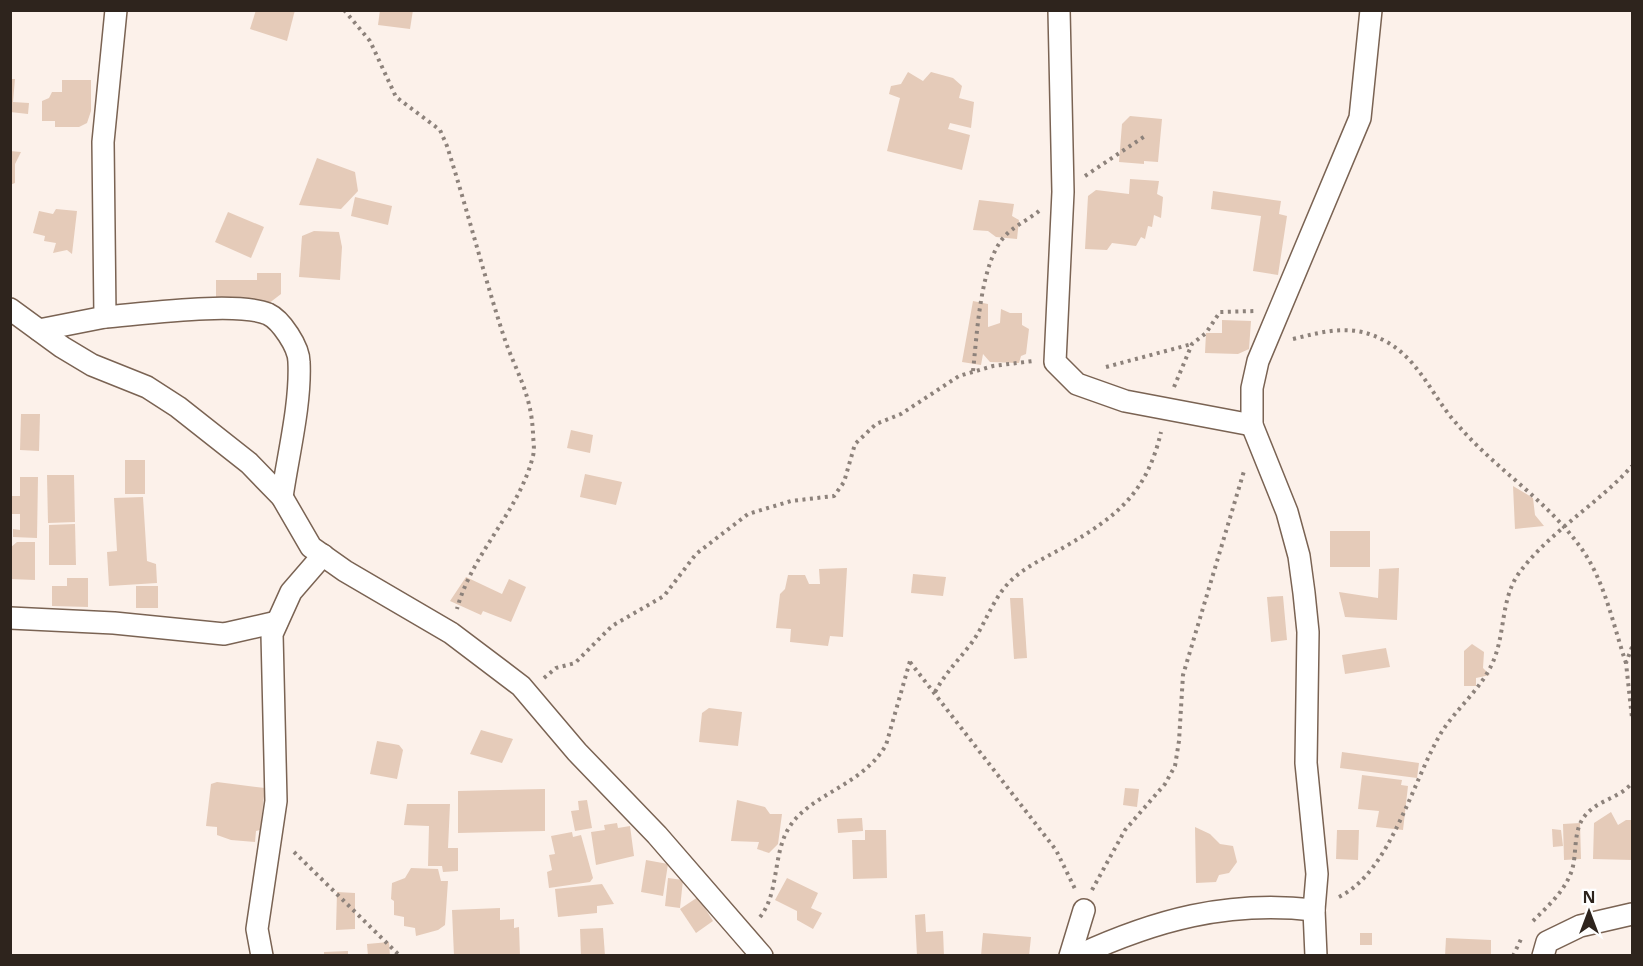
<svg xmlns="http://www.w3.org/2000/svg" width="1643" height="966" viewBox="0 0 1643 966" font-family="'Open Sans',sans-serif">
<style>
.building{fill:#e5cbb9}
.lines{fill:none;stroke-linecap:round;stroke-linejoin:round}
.street-casing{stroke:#7a6353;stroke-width:24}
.path{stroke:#8d827b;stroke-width:4;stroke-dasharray:3 4.5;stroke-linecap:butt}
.street{stroke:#fff;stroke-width:21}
</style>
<rect width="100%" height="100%" fill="#fcf1ea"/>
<g class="building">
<polygon points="256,10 295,10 287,41 250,29"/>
<polygon points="380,10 413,10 410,29 378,25"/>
<polygon points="908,72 923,81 931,72 953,78 962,86 959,98 974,102 971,128 950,123 948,129 970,135 962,170 887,151 900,98 889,94 891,86 901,84"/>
<polygon points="10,79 15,79 13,102 29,103 28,114 10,112"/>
<polygon points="62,80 91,80 91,111 87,123 79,127 55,127 55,121 42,121 42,101 49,98 52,92 62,92"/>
<polygon points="1130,116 1162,119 1158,162 1144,161 1144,164 1119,162 1122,124"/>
<polygon points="10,151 21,152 15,164 15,183 10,185"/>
<polygon points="317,158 355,172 358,191 341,209 299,205"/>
<polygon points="1130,179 1159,181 1157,194 1163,197 1161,218 1154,215 1152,227 1148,226 1145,239 1141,237 1136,246 1112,243 1107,250 1085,249 1088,196 1096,190 1129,194"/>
<polygon points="1213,191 1281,201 1279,214 1287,216 1278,275 1253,271 1261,216 1211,209"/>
<polygon points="355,197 392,206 388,225 351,216"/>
<polygon points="979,200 1014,204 1012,216 1019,220 1017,239 996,237 988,231 973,230"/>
<polygon points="56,209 77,211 72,254 67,250 53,253 56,243 44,241 45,236 33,233 39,211 53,214"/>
<polygon points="228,212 264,227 251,258 215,242"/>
<polygon points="314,231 339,232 342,247 340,280 299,277 302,236"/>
<polygon points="257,273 281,273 281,294 268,304 216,304 216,280 257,280"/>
<polygon points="973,301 988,304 988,327 1000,323 1001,309 1010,313 1022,313 1022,325 1029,329 1026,354 1021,356 1019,363 990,362 983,354 981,365 962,362"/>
<polygon points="1222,320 1251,321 1249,349 1238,354 1205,353 1206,333 1222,333"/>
<polygon points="21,414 40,414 39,451 20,450"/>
<polygon points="571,430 593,435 590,453 567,448"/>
<rect x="125" y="460" width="20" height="34"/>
<polygon points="585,474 622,482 616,505 580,497"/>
<polygon points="47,475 74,475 75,522 48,523"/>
<polygon points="20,477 38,477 37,538 13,537 13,529 20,530 20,514 10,514 11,496 20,496"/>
<polygon points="1513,486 1533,498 1535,515 1544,526 1515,529"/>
<polygon points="143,497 147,561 156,564 157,583 109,586 107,552 117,551 114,498"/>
<polygon points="75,524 76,565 49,565 49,525"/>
<rect x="1330" y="531" width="40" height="36"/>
<polygon points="17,542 35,542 35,580 10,579 10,548"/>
<polygon points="847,568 843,637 830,636 828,646 790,642 791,629 776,628 780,594 785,589 788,575 805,575 809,584 820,584 819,569"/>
<polygon points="1399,568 1397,620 1345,617 1339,592 1378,598 1379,569"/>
<polygon points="913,574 946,577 943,596 911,593"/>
<polygon points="466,577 502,594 509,579 526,587 511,622 483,611 481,615 450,601"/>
<polygon points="67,578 88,578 88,607 52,606 52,586 67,586"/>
<rect x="136" y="586" width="22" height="22"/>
<polygon points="1283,596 1287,640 1271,642 1267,597"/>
<polygon points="1010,598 1023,598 1027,658 1014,659"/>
<polygon points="1472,644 1484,652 1483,668 1490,675 1476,678 1476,686 1464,686 1464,651"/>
<polygon points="1386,648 1390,667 1345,674 1342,655"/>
<polygon points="709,708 742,712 738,746 699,742 702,713"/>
<polygon points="481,730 513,739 502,763 470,754"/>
<polygon points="377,741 399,745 403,750 397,779 370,774"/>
<polygon points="1342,752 1419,763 1417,778 1340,768"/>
<polygon points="1362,775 1402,780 1401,785 1408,786 1403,830 1376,827 1379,811 1358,809"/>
<polygon points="217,782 265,788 260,830 256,831 255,842 231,840 217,835 217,827 206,826 211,784"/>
<polygon points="1125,788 1139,789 1137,807 1123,805"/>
<polygon points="545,789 545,831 458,833 458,791"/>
<polygon points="587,800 592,828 575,831 571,811 579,810 578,801"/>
<polygon points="737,800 765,807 770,814 782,814 778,844 769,853 757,849 759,842 731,841"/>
<polygon points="407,804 450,804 448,848 458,848 458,871 443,872 442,866 428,866 429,826 404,825"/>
<polygon points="1611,812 1618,825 1626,820 1632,820 1632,860 1593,859 1594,823"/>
<polygon points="862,818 863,831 838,833 837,819"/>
<polygon points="617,823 618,828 630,826 634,856 596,865 591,832 605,830 604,825"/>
<polygon points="1580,823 1581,859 1564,860 1563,824"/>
<polygon points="1195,827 1210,834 1220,844 1233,846 1237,862 1229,873 1219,875 1216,882 1196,883"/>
<polygon points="1552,829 1561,830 1563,846 1553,847"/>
<polygon points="865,830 886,830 887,878 853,879 852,840 865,840"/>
<polygon points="1337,830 1359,830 1358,860 1336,859"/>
<polygon points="572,832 573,837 581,835 593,878 590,882 549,888 547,872 552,870 549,855 555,854 551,836"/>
<polygon points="646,860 668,864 663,896 641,892"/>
<polygon points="411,868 438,869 441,881 448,881 445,925 438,930 416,936 415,928 404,926 404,917 394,915 394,901 391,899 392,883 405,878"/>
<polygon points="668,878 683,880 680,908 665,906"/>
<polygon points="787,878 818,893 811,908 822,913 813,929 797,920 797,911 775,900"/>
<polygon points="602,884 614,904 597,906 597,913 558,917 555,889"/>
<polygon points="337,892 355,893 355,929 336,930"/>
<polygon points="698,897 713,921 696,933 680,909"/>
<polygon points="500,908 500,920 514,919 514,928 519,927 520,956 454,956 452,910"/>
<polygon points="925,914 926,932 943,931 944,956 917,956 915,915"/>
<polygon points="603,928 605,956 581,956 580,929"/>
<polygon points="983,933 1031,937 1029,956 981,956"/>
<rect x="1360" y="933" width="12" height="12"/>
<polygon points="1446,938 1491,940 1491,956 1445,956"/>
<polygon points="389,942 390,956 368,956 367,944"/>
<polygon points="348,951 348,956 324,956 324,952"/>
</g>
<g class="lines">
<g class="street-casing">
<g id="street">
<polyline points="1059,10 1063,192 1055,362 1077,384 1125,401 1252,425"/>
<polyline points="10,309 62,347 92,365 147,387 178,407 249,463 282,497 311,547 345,571 451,633 521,686 577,752 657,835 762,956"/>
<path d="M105 317C142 314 237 301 268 314 281 320 299 347 299 362 301 404 288 455 282 497"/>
<polyline points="39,330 105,317 103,142 116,10"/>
<polyline points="10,618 114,623 224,634 277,622"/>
<polyline points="262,956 257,929 276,801 272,634 291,592 323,555"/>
<polyline points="1070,956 1084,910"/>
<path d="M1077 956C1155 920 1228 900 1314 910"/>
<polyline points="1316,956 1314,910 1317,874 1306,763 1308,632 1304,593 1299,556 1287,512 1252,425 1252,388 1258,361 1360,118 1371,10"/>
<polyline points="1543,956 1547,942 1580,926 1632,914"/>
</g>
</g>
<g class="path">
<path d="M344 10 370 41 396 97 440 130 447 146C467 209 483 272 503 334 515 371 531 391 533 433 533 440 535 448 533 456 519 512 472 553 457 609"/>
<polyline points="1085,176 1145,136"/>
<path d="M1293 339C1326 331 1353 323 1385 341 1419 359 1432 396 1456 423 1494 468 1547 500 1581 548 1605 581 1613 625 1626 663"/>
<polyline points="1106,367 1192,344"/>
<path d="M973 371C977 336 980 262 1005 236 1014 226 1028 220 1039 211"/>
<polyline points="1174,387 1192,344 1206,333 1220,312 1255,311"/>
<polyline points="1632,647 1626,663 1632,718"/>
<polyline points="910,662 1056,850 1076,891"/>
<polyline points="544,678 556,668 575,663 612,626 664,596 696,554 748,514 791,501 834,496 844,482 855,444 876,424 901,414 959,376 993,366 1033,361"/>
<path d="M935 692C947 671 956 663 970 645 987 623 993 595 1015 577 1030 564 1049 556 1066 546 1118 516 1147 492 1161 432"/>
<polyline points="294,852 400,956"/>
<polyline points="1092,890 1125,830 1165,784 1175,766 1179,741 1183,675 1244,471"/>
<path d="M1339 897C1391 871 1412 782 1441 733 1456 709 1480 690 1492 664 1506 634 1500 600 1519 573 1550 531 1598 504 1632 466"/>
<path d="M760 917C780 892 772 853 790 826 811 794 863 785 886 745L910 661"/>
<path d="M1533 921C1548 906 1565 891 1572 870 1577 854 1573 831 1584 817 1596 800 1619 799 1632 783"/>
<polyline points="1513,956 1522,937"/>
</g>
<use href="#street" class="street"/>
</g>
<rect width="1643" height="966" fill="none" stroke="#2e241d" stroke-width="24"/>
<g transform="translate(1589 912)" stroke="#ffffff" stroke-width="4.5" paint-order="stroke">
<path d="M0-4.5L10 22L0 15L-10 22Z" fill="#2e241d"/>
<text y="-9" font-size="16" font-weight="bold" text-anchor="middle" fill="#2e241d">N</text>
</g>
</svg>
